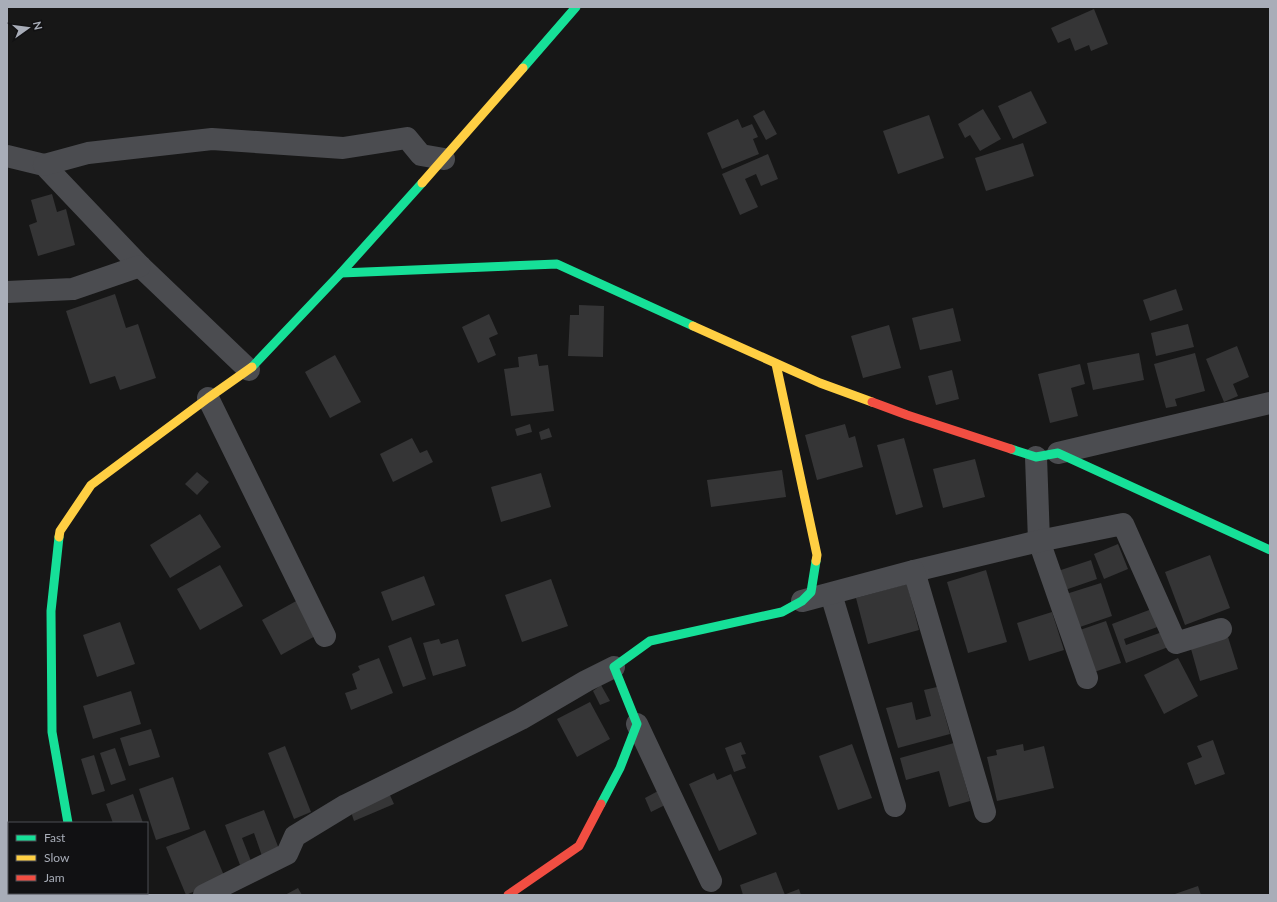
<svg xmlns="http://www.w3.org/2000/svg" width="1277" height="902" viewBox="0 0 1277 902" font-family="Lato,sans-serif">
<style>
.building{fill:#353536}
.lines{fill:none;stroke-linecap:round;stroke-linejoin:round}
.street{stroke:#4b4c50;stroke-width:22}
.fast{stroke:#16e098;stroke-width:9}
.slow{stroke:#ffcf43;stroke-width:9}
.jam{stroke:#f24e42;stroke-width:9}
</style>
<rect width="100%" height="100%" fill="#171717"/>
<g class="building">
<polygon points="1094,9 1108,44 1091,51 1089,45 1075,51 1070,38 1058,43 1051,28"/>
<polygon points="1031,91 1047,123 1013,139 998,106"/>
<polygon points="983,109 1001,139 980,151 970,135 965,138 958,124"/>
<polygon points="764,110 777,134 766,140 753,116"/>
<polygon points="929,115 944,158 898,174 883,131"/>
<polygon points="738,119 742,128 752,124 758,137 753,139 759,154 722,169 707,133"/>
<polygon points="1023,143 1034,176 986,191 975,158"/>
<polygon points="768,154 778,179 761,186 756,174 745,179 758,207 740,215 722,174"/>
<polygon points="52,194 57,212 66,209 75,245 38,256 29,225 37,222 31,200"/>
<polygon points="1176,289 1183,310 1150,321 1143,300"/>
<polygon points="115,294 126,328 138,324 156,378 120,390 115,376 90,384 66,311"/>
<polygon points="579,305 604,306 603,357 568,356 570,315 579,315"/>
<polygon points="953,308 961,341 920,350 912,318"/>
<polygon points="489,314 498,334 489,338 496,355 478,363 462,327"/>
<polygon points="1188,324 1194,347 1156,356 1151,333"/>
<polygon points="889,325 901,368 863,378 851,336"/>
<polygon points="1237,346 1249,377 1233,384 1238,396 1224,402 1206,359"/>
<polygon points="1139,353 1144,380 1093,390 1087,363"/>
<polygon points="1195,353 1205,391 1175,399 1177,406 1166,408 1154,364"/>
<polygon points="537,354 539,366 548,365 554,411 511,416 504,369 519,367 518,357"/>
<polygon points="335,355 361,402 330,418 305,372"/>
<polygon points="1080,364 1085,384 1071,388 1078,416 1050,423 1038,374"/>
<polygon points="952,370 959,399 936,405 928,376"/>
<polygon points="530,424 532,432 517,436 515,429"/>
<polygon points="845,424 849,438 855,436 863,467 817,480 805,435"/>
<polygon points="549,428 552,437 541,440 539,432"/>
<polygon points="412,438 420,453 427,450 433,462 393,482 380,454"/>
<polygon points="904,438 923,507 896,515 877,445"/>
<polygon points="975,459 985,497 943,508 933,469"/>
<polygon points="782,470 786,497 711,507 707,480"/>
<polygon points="197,472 209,482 197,495 185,484"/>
<polygon points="541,473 551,507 501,522 491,487"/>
<polygon points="200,514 221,547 170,578 150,545"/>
<polygon points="1118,544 1128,569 1104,579 1094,554"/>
<polygon points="1210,555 1230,608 1185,625 1165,572"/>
<polygon points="1091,560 1097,579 1065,590 1058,571"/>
<polygon points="220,565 243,606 200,630 177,589"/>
<polygon points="986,570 1007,642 968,653 947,582"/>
<polygon points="424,576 435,605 392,621 381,592"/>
<polygon points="551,579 568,626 522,642 505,595"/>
<polygon points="1101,583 1112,616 1077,628 1066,594"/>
<polygon points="907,584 919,630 868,644 856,598"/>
<polygon points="298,600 317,635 281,655 262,620"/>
<polygon points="1157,607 1163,625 1124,639 1126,645 1165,631 1171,646 1126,663 1112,624"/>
<polygon points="1052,612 1064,650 1029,661 1017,623"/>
<polygon points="1106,621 1121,663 1091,673 1077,631"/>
<polygon points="120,622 135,664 97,677 83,635"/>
<polygon points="411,637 426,679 403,687 388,646"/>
<polygon points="1228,637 1238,669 1200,681 1191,649"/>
<polygon points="439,639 441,644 458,639 466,666 433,676 423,643"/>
<polygon points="379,658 393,693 351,710 345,693 357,689 352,674 360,670 358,666"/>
<polygon points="1178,658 1198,696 1164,714 1144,675"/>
<polygon points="601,685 610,701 600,705 593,691"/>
<polygon points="937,687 950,734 898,748 886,708 912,702 916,720 931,716 924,690"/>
<polygon points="131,691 141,724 93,739 83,706"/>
<polygon points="590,702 610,739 577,757 557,719"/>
<polygon points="151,729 160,757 129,766 120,738"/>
<polygon points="1213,740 1225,774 1195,785 1187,763 1202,757 1197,746"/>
<polygon points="741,742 746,754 741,755 746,768 734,772 725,748"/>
<polygon points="954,743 970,801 949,807 939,771 906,780 900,758"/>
<polygon points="852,744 872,798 838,810 819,756"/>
<polygon points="1023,744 1024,751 1044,746 1054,788 997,801 987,757 997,755 996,750"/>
<polygon points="285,746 311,812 294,819 268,753"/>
<polygon points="115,748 126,780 111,785 100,753"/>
<polygon points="94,755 105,791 92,795 81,759"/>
<polygon points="714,773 717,780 731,774 757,834 719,851 689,784"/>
<polygon points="173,777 190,829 156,840 139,789"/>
<polygon points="658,791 665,805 651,812 645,798"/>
<polygon points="389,793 394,804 354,821 350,809"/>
<polygon points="133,794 143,823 113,823 106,804"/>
<polygon points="264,810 279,849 262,856 254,833 242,838 251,861 240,865 225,825"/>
<polygon points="205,830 225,878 186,895 166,847"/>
<polygon points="776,872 785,895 743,895 740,885"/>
<polygon points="1198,886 1201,895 1172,895"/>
<polygon points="298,888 302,895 285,895"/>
<polygon points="799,889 801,895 787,895 786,894"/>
</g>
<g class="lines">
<g class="street">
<polyline points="7,156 44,165 140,266 249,370"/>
<polyline points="44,165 88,153 212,139 343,148 407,138 421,155 444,159"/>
<polyline points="7,292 73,289 140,266"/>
<polyline points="208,398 325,636"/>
<polyline points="1058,453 1270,403"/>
<polyline points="1036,457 1039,541 1087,678"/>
<polyline points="914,571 1039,541 1123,524 1176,643 1221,629"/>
<polyline points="831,594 895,806"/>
<polyline points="802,601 914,571 985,812"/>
<polyline points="637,724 711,881"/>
<polyline points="93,893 94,895"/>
<polyline points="204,895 287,854 295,836 346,805 521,719 586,681 614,667"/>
</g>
<g class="fast">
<polyline points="523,68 576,7"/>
<polyline points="341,273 557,264 693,326"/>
<polyline points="252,367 341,273 422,183"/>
<polyline points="1011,449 1036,457 1058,453 1270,550"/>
<polyline points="59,537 51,611 52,732 68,823"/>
<polyline points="601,804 620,768 637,724 614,667 650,641 782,612 802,601 811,592 816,561"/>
</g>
<g class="slow">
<polyline points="422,183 523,68"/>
<polyline points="693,326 820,383 872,402"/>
<polyline points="776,364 817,555 816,561"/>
<polyline points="59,537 60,531 91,485 208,398 252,367"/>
</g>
<g class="jam">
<polyline points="872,402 907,415 1011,449"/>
<polyline points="508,895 579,846 601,804"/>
</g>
</g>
<rect width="1277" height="902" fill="none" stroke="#a8adb8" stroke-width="16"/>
<rect x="8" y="822" width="140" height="72" fill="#111113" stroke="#4d4f55"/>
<rect x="16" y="835" width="20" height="6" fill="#16e098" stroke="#4d4f55"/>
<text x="44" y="842" font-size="12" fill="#a8adb8">Fast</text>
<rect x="16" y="855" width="20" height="6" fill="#ffcf43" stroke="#4d4f55"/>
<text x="44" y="862" font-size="12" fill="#a8adb8">Slow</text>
<rect x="16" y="875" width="20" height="6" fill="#f24e42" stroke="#4d4f55"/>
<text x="44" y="882" font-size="12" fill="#a8adb8">Jam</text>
<g transform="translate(28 28) rotate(76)" stroke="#111113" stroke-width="3" paint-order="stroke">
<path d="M0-3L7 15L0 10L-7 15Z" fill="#a8adb8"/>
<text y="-6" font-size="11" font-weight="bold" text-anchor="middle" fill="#a8adb8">N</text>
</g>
</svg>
